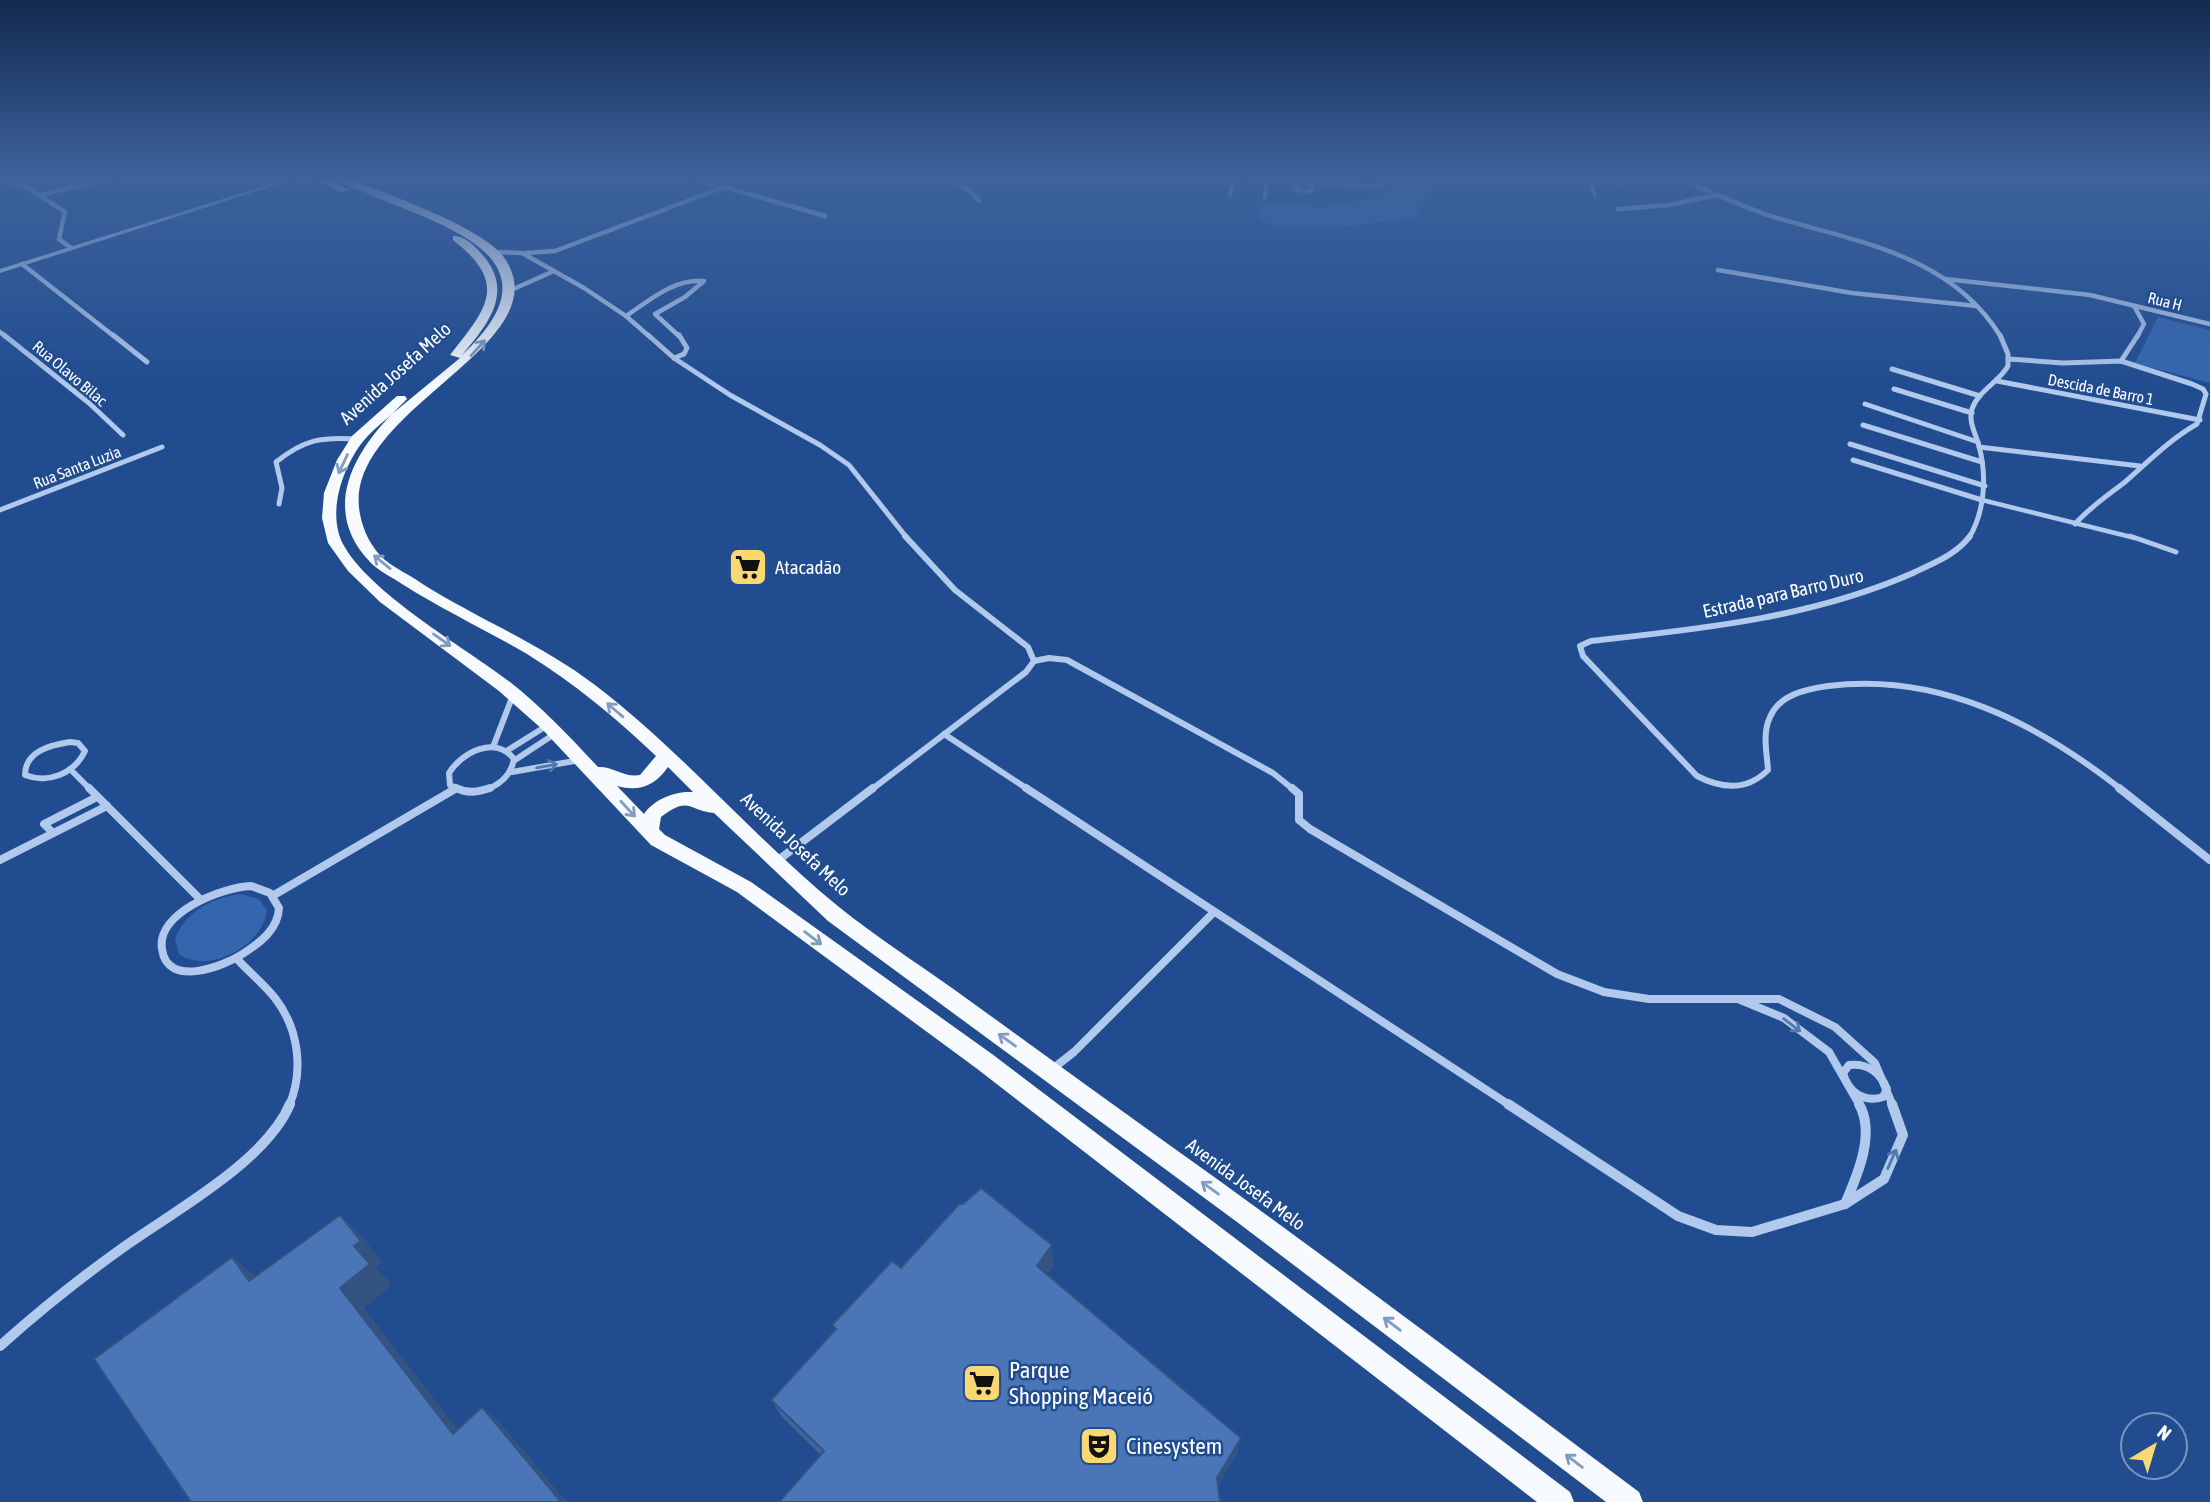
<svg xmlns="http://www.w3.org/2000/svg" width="2210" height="1502" viewBox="0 0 2210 1502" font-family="'Asap Condensed',sans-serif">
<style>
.green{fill:#3566ad}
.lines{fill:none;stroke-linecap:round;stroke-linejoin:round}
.pedestrian-far1{stroke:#b1c9ec;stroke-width:4.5}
.pedestrian{stroke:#b1c9ec;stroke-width:5}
.minor-far4{stroke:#b1c9ec;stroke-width:4.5}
.minor-far3{stroke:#b1c9ec;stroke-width:5}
.minor-far2{stroke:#b1c9ec;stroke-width:6}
.minor-far1{stroke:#b1c9ec;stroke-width:8}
.minor{stroke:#b1c9ec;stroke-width:10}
.tertiary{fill:#b1c9ec;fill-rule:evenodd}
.primary{fill:#f7faff;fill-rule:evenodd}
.wall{fill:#40659d}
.shaded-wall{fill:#345380}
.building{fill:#4a76b7;stroke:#345380;stroke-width:2}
.oneway{stroke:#819bc2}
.oneway2{stroke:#5378b0}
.labels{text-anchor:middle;stroke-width:5;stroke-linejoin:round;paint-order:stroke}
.far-street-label{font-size:16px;fill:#fff;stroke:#214d90}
.street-label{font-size:19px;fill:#fff;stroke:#214d90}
.poi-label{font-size:19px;fill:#fff;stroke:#214d90;text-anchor:start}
.near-poi-label{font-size:23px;fill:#fff;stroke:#214d90;text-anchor:start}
</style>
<rect width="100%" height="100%" fill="#214d90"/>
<g class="green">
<path d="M1389 180 1437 185 1413 218C1374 223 1291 237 1256 219L1262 204 1325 206 1381 198 1386 194 1385 182Z"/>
<polygon points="2158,317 2210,330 2210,383 2135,363"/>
<path d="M240 894 259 899 267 911C263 945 209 975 179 954L175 939C185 911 213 898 240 894Z"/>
</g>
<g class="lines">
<polyline class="pedestrian-far1" points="1982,500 2135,538"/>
<polyline class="pedestrian" points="2130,536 2176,552"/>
<g class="minor-far4">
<polyline points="686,176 825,216"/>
<polyline points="939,176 966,188 979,201"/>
<polyline points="1213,176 1370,186 1383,184"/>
<polyline points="1301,176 1301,182 1294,189 1307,192 1313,189 1310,176"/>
<polyline points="1588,176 1595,195"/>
<polyline points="1607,176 1621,184"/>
<path d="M1674 176C1707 190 1740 206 1774 217 1858 242 1951 255 2001 337"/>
<polyline points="0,180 27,187 65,212 59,239 71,248"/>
<polyline points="43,194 124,176"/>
<polyline points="1230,195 1235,177"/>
<polyline points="1265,197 1267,180"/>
<polyline points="1618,209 1669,205 1717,195"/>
<polyline points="496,252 522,253 584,288 626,316 650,337"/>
<polyline points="526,253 555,251 724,187"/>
<polyline points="22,264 115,337"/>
<polyline points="1718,270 1852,293 1977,306"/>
<polyline points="1945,279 2090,295 2210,324"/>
<polyline points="509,291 554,271"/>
<polyline points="2134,306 2144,324 2137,337"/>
<path d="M626 316C650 300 673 279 704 281L685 297 655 314 680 337"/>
<polyline points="0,332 6,337"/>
</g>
<g class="minor-far3">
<polyline points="4,335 89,403 123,435"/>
<polyline points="113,335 147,362"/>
<polyline points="648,335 674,358 730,395 820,445 849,465 907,538"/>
<polyline points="674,358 684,354 687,348 679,335"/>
<path d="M2009 359 2063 363 2121 361 2192 384 2203 389 2206 394 2197 424C2169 440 2149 461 2125 482 2107 496 2090 507 2075 524"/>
<polyline points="2121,361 2138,335"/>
<polyline points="1892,369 1980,396"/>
<polyline points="1997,381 2200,420"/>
<polyline points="1894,389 1972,413"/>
<polyline points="1865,404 1978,442"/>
<polyline points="1863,425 1982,462"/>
<polyline points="1850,444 1985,486"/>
<polyline points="1979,447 2140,466"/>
<polyline points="1853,460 1982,500"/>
<path d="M279 504 282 488 276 462C305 439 321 437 357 439"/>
<polyline points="0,510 162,447"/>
<path d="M1969 538C1985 511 1987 476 1979 446 1976 434 1968 422 1972 409 1978 391 1999 382 2008 366V354L2000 335"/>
</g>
<g class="minor-far2">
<path d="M1970 536C1956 555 1933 563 1913 573 1811 618 1700 629 1591 641L1580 646 1583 656 1697 776C1722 789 1747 791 1768 770 1767 753 1762 734 1770 717 1779 695 1806 689 1828 686 1939 672 2037 723 2122 790"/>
<polyline points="1034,661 1049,658 1067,660 1273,773 1294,790"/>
<polyline points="944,734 1029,790"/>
<path d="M70 742 78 743 85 751C74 774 48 784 25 775 25 751 51 745 70 742Z"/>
<polyline points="493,747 513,695"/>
<polyline points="508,750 548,725"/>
<polyline points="515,760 556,733"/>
<polyline points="70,769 91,790"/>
<polyline points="512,772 580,760"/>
<path d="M460 790 450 785 449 773C462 752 496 735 514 759 511 775 500 785 485 790"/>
<polyline points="871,790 1026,672 1034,661 1028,647 955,590 905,536"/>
</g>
<g class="minor-far1">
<polyline points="89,788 200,899"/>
<path d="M456 788C468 794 478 792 490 788"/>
<polyline points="1026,788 1511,1106"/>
<polyline points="1292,788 1299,794 1299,820 1310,829 1557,974 1604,992 1649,999 1779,999 1835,1027 1875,1063 1893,1106"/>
<polyline points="2119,788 2210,860"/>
<polyline points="53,833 44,824 97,797"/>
<polyline points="0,860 107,806"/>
<polyline points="777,861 873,788"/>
<path d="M251 886 270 893 279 908C278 929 261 942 244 953 225 966 167 989 162 949 156 913 222 887 251 886Z"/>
<polyline points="274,895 455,789"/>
<path d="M237 959C249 972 264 984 275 998 299 1029 304 1071 289 1106"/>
<polyline points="1738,999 1784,1018 1829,1052 1860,1106"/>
<path d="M1849 1065C1867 1063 1880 1072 1887 1089L1883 1097C1864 1103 1848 1092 1843 1073Z"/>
<polyline points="1051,1070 1074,1052 1214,912"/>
</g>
<g class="minor">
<polyline points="1508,1104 1678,1216 1716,1230 1752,1232 1845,1204 1884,1179 1903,1135 1892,1104"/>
<path d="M1845 1204C1857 1176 1876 1134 1859 1104"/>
<path d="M0 1346C39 1311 79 1279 121 1249 172 1212 265 1163 290 1104"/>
</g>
<polygon class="tertiary" points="296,176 305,176 0,273 0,269"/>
<g class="primary">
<polygon points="308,176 319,176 349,190 341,192"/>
<path d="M331 176H342C381 192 479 225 503 256 568 344 339 410 360 514 363 531 372 549 385 560 396 569 410 575 421 583 478 619 541 644 595 685 683 752 754 838 839 907 875 936 914 961 952 988 1024 1040 1096 1092 1168 1144 1327 1257 1482 1375 1639 1492L1643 1502H1606L1237 1222 828 921 714 813C688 811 690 795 661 817L659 829 665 835 751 882 992 1054 1570 1492 1574 1502H1537L976 1068 737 892 651 845 542 729 499 691 380 602 348 571 328 543 322 518 324 493 337 460 352 436 397 396H405L407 399 392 414 460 358 450 355C486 309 510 284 453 240V236C463 235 474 245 480 252 516 290 489 324 461 356 566 259 448 228 369 194 357 189 340 184 331 176ZM392 414C350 457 322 513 371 563 380 572 392 577 402 584 443 610 486 630 527 654 574 683 617 719 656 756L640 775C624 778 613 766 598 767 570 737 542 707 510 682 464 647 369 593 343 544 327 513 342 470 361 444 369 433 382 423 392 414ZM668 767 693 792C675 791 654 799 644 814L617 786C639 792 655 786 668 767Z"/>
</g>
</g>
<polygon class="wall" points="1053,1266 1047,1275 1241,1438 1236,1455 1218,1485 821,1455 782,1417 771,1400 835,1330 832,1325 901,1268"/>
<g class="shaded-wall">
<polygon points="340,1215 362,1236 382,1262 376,1267 392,1285 364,1308 474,1451 453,1434 340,1288 354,1246"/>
<polygon points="1052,1245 1053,1266 1039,1287 1037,1266"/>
<polygon points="232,1257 258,1278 249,1281"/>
<polygon points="482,1407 502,1425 567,1502 561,1502"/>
<polygon points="1241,1438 1236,1455 1213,1494 1217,1478"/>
</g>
<g class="building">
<polygon points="981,1188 1052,1245 1037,1266 1241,1438 1217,1478 1220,1502 779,1502 824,1451 771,1400 836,1329 832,1325 892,1261 901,1268 959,1204 963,1204"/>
<polygon points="340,1215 361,1241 354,1246 370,1264 340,1288 453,1434 482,1407 561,1502 191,1502 94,1359 232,1257 249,1281"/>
</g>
<defs><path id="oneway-shaft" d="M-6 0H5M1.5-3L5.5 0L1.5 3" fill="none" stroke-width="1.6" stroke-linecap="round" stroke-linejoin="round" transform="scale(1.75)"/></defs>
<g class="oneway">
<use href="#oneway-shaft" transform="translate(478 348) rotate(-48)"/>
<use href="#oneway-shaft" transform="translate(343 464) rotate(115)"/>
<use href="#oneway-shaft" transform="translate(382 562) rotate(-141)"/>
<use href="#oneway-shaft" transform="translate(442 640) rotate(35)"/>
<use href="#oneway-shaft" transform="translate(615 710) rotate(-139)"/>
<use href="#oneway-shaft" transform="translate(628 809) rotate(47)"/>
<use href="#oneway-shaft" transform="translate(813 938) rotate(37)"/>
<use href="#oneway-shaft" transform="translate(1007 1040) rotate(-144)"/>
<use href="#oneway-shaft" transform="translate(1210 1188) rotate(-144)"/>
<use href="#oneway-shaft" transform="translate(1392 1324) rotate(-143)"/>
<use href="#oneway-shaft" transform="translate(1574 1461) rotate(-143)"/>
</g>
<g class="oneway2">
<use href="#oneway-shaft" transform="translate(547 766) rotate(-10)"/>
<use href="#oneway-shaft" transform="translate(1792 1025) rotate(37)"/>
<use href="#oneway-shaft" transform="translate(1892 1159) rotate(-66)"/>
</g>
<linearGradient id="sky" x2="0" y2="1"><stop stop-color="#122a4f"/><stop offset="0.46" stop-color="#3d629c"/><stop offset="1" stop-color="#3d629c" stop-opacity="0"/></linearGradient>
<rect width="2210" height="386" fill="url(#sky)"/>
<defs>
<g id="supermarket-square" transform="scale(2.0125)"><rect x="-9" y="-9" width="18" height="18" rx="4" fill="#f9d872" stroke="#214d90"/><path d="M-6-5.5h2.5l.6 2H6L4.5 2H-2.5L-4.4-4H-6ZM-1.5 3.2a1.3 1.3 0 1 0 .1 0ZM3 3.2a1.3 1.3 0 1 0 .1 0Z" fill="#111"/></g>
<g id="theatre-square" transform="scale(2.0125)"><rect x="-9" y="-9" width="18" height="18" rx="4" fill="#f9d872" stroke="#214d90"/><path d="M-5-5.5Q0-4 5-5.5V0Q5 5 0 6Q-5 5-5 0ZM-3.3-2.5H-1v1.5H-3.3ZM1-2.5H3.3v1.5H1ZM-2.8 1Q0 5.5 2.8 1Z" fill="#111"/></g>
</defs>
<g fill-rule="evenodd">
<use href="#supermarket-square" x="748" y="567"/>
<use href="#supermarket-square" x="982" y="1383"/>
<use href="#theatre-square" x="1099" y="1446"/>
</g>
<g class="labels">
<g class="far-street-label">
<text transform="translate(2165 301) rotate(14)" y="6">Rua H</text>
<text transform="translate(70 373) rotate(40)" y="6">Rua Olavo Bilac</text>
<text transform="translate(2101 389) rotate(11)" y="6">Descida de Barro 1</text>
<text transform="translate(77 467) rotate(-21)" y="6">Rua Santa Luzia</text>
</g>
<g class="street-label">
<text transform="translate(395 373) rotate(-42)" y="7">Avenida Josefa Melo</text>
<text transform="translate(1783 593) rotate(-13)" y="7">Estrada para Barro Duro</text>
<text transform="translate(796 844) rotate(43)" y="7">Avenida Josefa Melo</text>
<text transform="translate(1246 1184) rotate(36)" y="7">Avenida Josefa Melo</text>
</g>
<g class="poi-label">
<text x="775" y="574">Atacadão</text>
</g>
<g class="near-poi-label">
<text x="1009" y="1378">Parque<tspan x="1009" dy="26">Shopping Maceió</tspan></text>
<text x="1126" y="1454">Cinesystem</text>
</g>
</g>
<g transform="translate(2154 1446) rotate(38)"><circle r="33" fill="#214d90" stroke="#7a94bc" stroke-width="2"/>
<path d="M0-5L12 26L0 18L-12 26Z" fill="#f9d872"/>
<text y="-10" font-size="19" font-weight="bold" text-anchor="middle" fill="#ffffff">N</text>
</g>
</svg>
